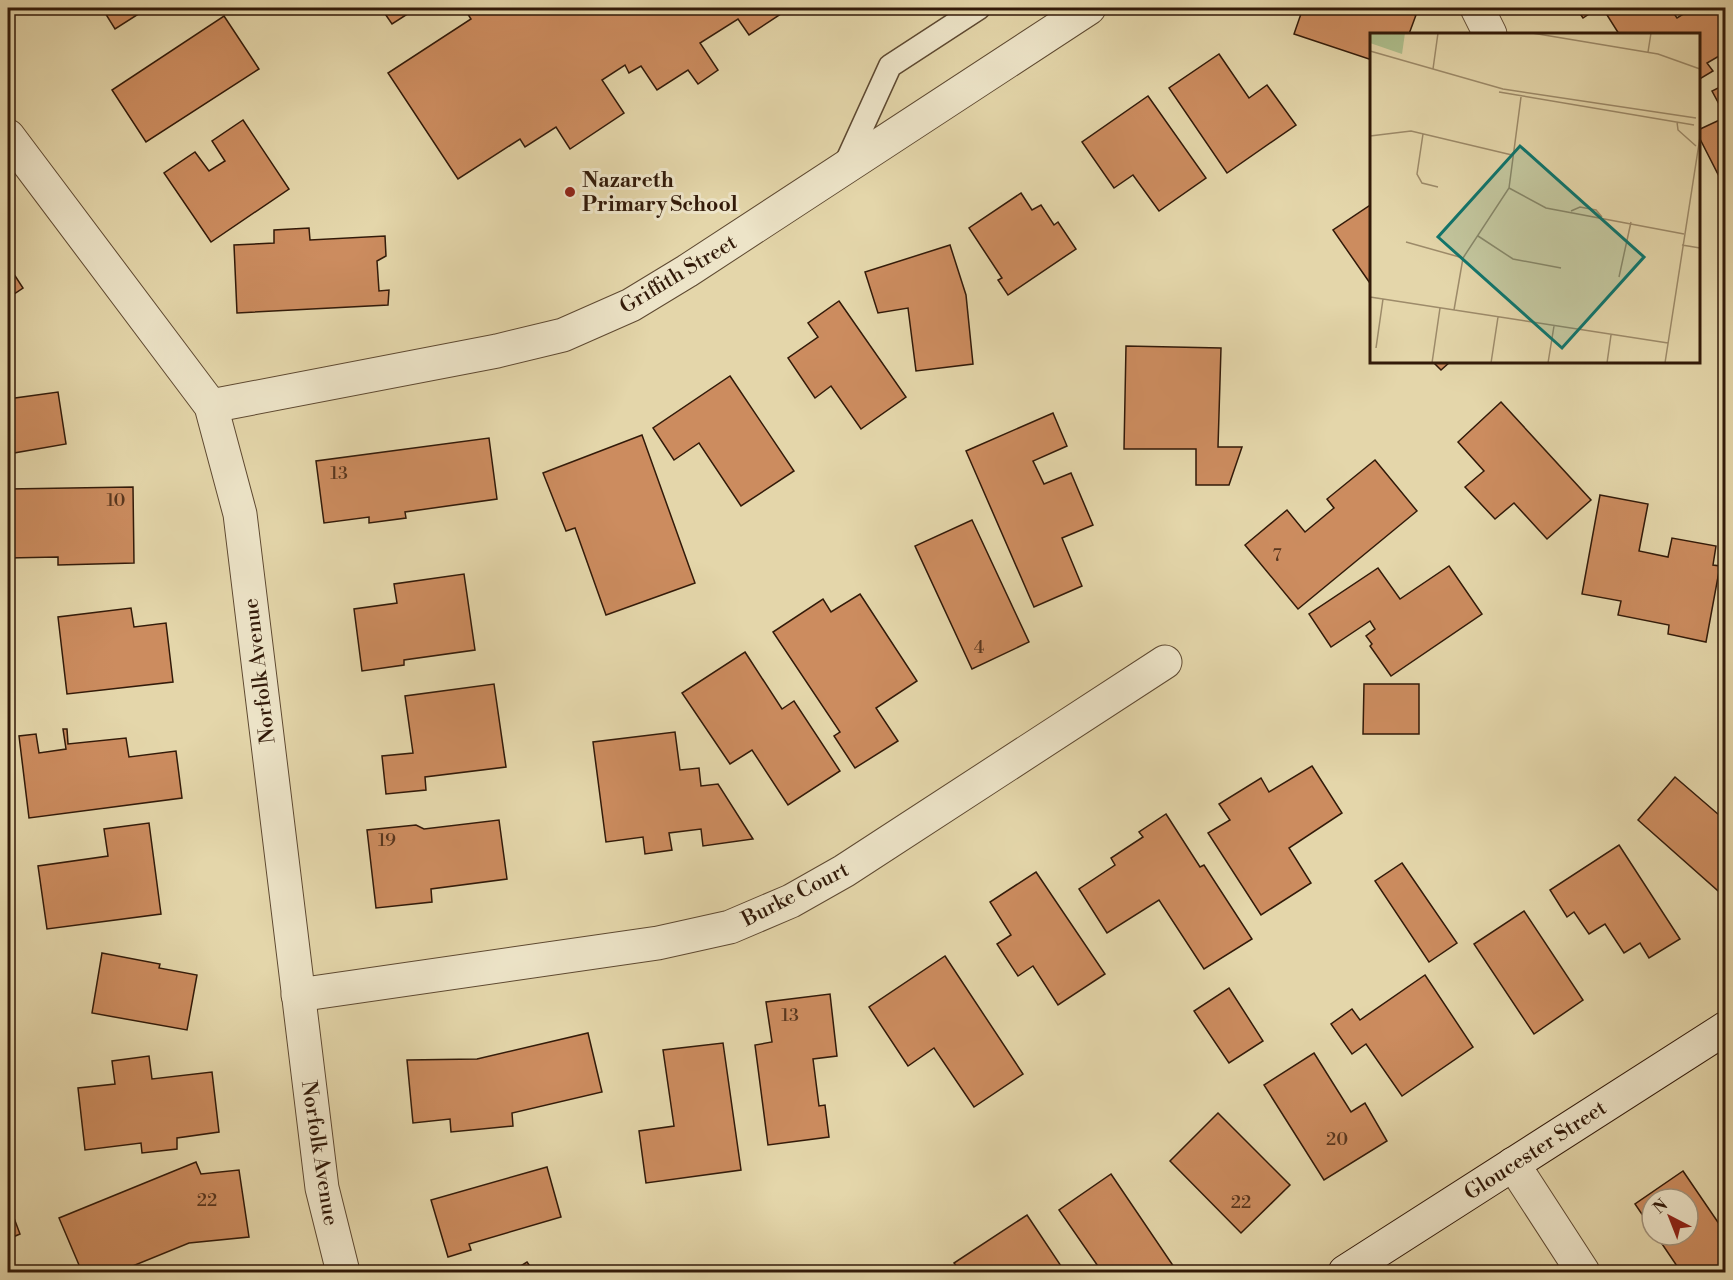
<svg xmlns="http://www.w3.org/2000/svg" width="1733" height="1280" viewBox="0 0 1733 1280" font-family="'Libre Bodoni',serif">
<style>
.building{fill:#cc8c5f;stroke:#321a09;stroke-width:1.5}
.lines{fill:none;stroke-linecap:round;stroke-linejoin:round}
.lane-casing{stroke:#5e4931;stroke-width:25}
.street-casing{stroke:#5e4931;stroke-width:35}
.secondary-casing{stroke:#321a09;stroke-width:35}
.lane{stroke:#ede4c8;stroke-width:22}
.street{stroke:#ede4c8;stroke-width:33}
.secondary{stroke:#ede4c8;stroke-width:33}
.poi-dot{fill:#8f2418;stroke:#ede4c8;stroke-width:2}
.labels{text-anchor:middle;stroke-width:6;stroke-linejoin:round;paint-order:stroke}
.number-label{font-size:18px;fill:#58361e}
.poi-label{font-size:21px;font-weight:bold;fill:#321a09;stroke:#ede4c8;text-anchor:start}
.street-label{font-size:21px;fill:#321a09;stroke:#ede4c8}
.inset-road{fill:none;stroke:#9d8b6a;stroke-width:1.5}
.view{fill:#0f766e;fill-opacity:0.15;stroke:#0f766e;stroke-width:3}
.inset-edge{fill:none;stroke:#321a09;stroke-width:3}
</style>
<rect width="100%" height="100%" fill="#e4d6aa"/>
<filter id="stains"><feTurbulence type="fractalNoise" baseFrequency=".00333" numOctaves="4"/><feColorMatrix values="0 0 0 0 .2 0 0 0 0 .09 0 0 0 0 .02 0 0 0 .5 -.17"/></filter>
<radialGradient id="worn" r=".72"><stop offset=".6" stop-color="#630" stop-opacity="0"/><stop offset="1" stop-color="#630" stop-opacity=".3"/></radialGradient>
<g class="building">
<polygon points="102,8 148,8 115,29"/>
<polygon points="381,8 417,8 392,24"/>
<polygon points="464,8 790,8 749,35 738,19 700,43 718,70 698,84 688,70 657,90 641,66 629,73 625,65 602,80 624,113 570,149 556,127 525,147 520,139 458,179 388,73 471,19"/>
<polygon points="1303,8 1393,8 1416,15 1409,34 1372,34 1372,60 1294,34"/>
<polygon points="1576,8 1598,8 1583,18"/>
<polygon points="1618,8 1670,8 1677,18 1693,8 1726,8 1726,52 1707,63 1713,71 1698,80 1698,34 1619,34 1607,15"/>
<polygon points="224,16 259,69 146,142 112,90"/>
<polygon points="1219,54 1249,98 1267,85 1296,125 1227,173 1169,88"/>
<polygon points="1726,84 1726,117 1712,91"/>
<polygon points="1148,96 1206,178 1159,211 1133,175 1114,188 1082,142"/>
<polygon points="1726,117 1726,188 1725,188 1698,135 1698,130"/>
<polygon points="243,120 289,189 211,242 164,173 195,152 209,171 225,161 212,141"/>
<polygon points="1021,193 1032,210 1041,205 1054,225 1058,222 1076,249 1008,295 998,280 1002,278 969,228"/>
<polygon points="1372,204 1372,286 1333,230"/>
<polygon points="309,228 310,240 385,236 386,256 377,261 379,291 389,290 388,305 237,313 234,245 274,243 274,230"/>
<polygon points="950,245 966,295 973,364 916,371 908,308 878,313 865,272"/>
<polygon points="8,265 23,288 8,298"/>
<polygon points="839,301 906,397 861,429 831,386 815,398 788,358 818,337 808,323"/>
<polygon points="1126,346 1221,348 1218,447 1242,447 1229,485 1196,485 1196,449 1124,449"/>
<polygon points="1433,362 1450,362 1441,370"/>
<polygon points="730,376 794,471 741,506 699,443 674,460 653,428"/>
<polygon points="58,392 66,444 8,454 8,399"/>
<polygon points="1501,402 1591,500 1547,539 1514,503 1495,519 1465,487 1484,471 1458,442"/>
<polygon points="1053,413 1067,446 1033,461 1044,484 1071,473 1093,525 1062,538 1082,586 1034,607 966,451"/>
<polygon points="642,435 695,583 606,615 575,528 566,531 543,473"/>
<polygon points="489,438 497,499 405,512 406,518 369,523 369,517 324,523 316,461"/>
<polygon points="1375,460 1417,511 1298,609 1245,545 1287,510 1305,532 1334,508 1327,499"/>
<polygon points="133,487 134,563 58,565 58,557 8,558 8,489"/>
<polygon points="1600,495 1648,504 1639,551 1668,557 1672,538 1716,546 1713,565 1720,566 1706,642 1668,634 1669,625 1618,615 1621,601 1582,594"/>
<polygon points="972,520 1029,642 972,669 915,546"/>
<polygon points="1449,566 1482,614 1391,676 1370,646 1372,644 1366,636 1375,629 1370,621 1331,647 1309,614 1378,568 1400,599"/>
<polygon points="464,574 475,650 404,660 404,665 362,671 354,609 397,603 394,584"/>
<polygon points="860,594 917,681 876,708 898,741 855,768 834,736 840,732 773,632 823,599 831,612"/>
<polygon points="131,608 134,627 166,623 173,682 67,694 58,617"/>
<polygon points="745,652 782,709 794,701 840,771 788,805 752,750 730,764 682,693"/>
<polygon points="494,684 506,767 425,777 426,790 386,794 382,756 413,753 405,696"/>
<polygon points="1364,684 1419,684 1419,734 1363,734"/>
<polygon points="63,729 67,729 68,744 126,738 129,757 176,751 182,798 29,818 19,736 36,734 39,753 66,749"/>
<polygon points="675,732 680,770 699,768 701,786 718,784 753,839 703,846 701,829 669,833 672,850 645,854 643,837 606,842 593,742"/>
<polygon points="1312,766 1342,813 1289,848 1311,883 1261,915 1208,833 1230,820 1219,804 1261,778 1269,792"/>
<polygon points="1675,777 1726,821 1725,897 1638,820"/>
<polygon points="1166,814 1200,867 1204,865 1252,939 1204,969 1159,900 1107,933 1079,889 1115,865 1111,858 1143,837 1139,832"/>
<polygon points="499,820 507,879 431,889 432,902 376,908 367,830 416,825 424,829"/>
<polygon points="149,823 161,914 47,929 38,866 108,856 104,829"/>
<polygon points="1619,845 1680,939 1649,958 1640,943 1624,953 1605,924 1589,934 1574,912 1567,917 1550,890"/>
<polygon points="1402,863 1457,943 1429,962 1375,881"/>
<polygon points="1036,872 1105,974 1058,1005 1033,966 1018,976 997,944 1011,935 990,902"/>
<polygon points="1524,911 1583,1000 1534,1034 1474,944"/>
<polygon points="102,953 160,964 159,968 197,975 187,1030 92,1013"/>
<polygon points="945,956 1023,1074 974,1107 934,1048 908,1066 869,1007"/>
<polygon points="1425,975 1473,1047 1402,1096 1366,1044 1352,1054 1331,1024 1352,1009 1360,1020"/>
<polygon points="1229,988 1263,1041 1229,1063 1194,1011"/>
<polygon points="830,994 837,1056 813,1059 819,1106 825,1105 829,1137 768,1145 755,1045 772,1042 766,1002"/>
<polygon points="588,1033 602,1092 512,1113 513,1126 451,1132 450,1119 413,1123 407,1060 477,1059"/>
<polygon points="723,1043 741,1170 646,1183 639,1131 674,1126 663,1050"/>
<polygon points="1314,1053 1351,1112 1365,1103 1387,1141 1324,1180 1264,1085"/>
<polygon points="149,1056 152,1079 212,1072 219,1132 177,1138 177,1149 142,1153 141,1143 85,1150 78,1088 115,1084 112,1061"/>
<polygon points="1218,1113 1290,1185 1241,1233 1170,1161"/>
<polygon points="196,1162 201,1174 239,1170 249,1237 189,1243 118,1272 82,1272 59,1218"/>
<polygon points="547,1167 561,1217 469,1244 471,1250 448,1257 431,1200"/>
<polygon points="1683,1171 1726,1234 1726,1272 1681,1272 1656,1235 1688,1235 1688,1199 1652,1199 1652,1229 1635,1204"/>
<polygon points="1111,1174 1174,1267 1166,1272 1102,1272 1059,1210"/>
<polygon points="8,1202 20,1234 8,1239"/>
<polygon points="1027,1215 1065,1272 961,1272 954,1263"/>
<polygon points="527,1262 534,1272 511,1272"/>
</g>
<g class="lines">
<g class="lane-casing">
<polyline id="lane" points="844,167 890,66 979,8"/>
</g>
<g class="street-casing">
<g id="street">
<polyline points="1477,8 1490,34"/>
<polyline points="8,136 211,406 240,514 322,1188 343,1272"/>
<polyline points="211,406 497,351 563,335 631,305 687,271 1089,8"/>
<polyline points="298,995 658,943 730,927 791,901 844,871 1165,662"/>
<polyline points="1513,1164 1583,1272"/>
</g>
</g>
<g class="secondary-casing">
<polyline id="secondary" points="1345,1272 1726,1028"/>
</g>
<use href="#lane" class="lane"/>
<use href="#street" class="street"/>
<use href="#secondary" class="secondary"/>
</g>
<circle class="poi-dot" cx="570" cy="192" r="6"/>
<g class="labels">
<g class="number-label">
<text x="339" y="479">13</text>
<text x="116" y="506">10</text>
<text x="1277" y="561">7</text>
<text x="979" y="653">4</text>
<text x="387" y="846">19</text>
<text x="790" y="1021">13</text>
<text x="1337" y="1145">20</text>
<text x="207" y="1206">22</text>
<text x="1241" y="1208">22</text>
</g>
<g class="poi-label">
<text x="582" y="187">Nazareth<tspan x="582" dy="24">Primary School</tspan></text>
</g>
<g class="street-label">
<text transform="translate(678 274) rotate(-31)" y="7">Griffith Street</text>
<text transform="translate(259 671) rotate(-97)" y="7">Norfolk Avenue</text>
<text transform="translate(795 894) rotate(-27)" y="7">Burke Court</text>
<text transform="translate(1535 1150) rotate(-33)" y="7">Gloucester Street</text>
<text transform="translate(320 1153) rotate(81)" y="7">Norfolk Avenue</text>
</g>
</g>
<g transform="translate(1370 33)">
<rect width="330" height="330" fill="#e4d6aa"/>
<path d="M0 0H35L32 21 0 10Z" fill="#aebf8d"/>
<path class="inset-road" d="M162 0 288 21 330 36M0 18 133 56 326 85M278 19 281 0M63 36 68 0M129 59 324 92M307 89 308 97 326 113M53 101 47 141 52 150 68 154M0 103 41 98 142 122M139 155 176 175 314 201M201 178 210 174 226 177 232 184M108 203 143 226 191 235M36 209 93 225M312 212 330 215M249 244 261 189M0 264 298 310M84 277 93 225 139 155 151 64M6 315 13 266M62 330 70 275M121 330 128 284M178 330 184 293M237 330 241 302M295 330 330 104"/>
<path class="view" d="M150 113 274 224 192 315 68 204Z"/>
<rect width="330" height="330" class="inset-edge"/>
</g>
<rect width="1733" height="1280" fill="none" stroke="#e4d6aa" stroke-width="30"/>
<rect x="9" y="9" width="1715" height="1262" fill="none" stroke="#321a09" stroke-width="3"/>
<rect x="15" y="15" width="1703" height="1250" fill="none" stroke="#321a09" stroke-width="1.5"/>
<g transform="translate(1670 1217) rotate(318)"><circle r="28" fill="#ede4c8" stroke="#a2937c" stroke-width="1.5"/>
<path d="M0-4.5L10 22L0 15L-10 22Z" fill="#8f2418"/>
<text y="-9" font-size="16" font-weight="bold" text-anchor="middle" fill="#321a09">N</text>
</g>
<rect width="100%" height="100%" filter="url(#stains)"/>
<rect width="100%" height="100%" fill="url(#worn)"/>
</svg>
